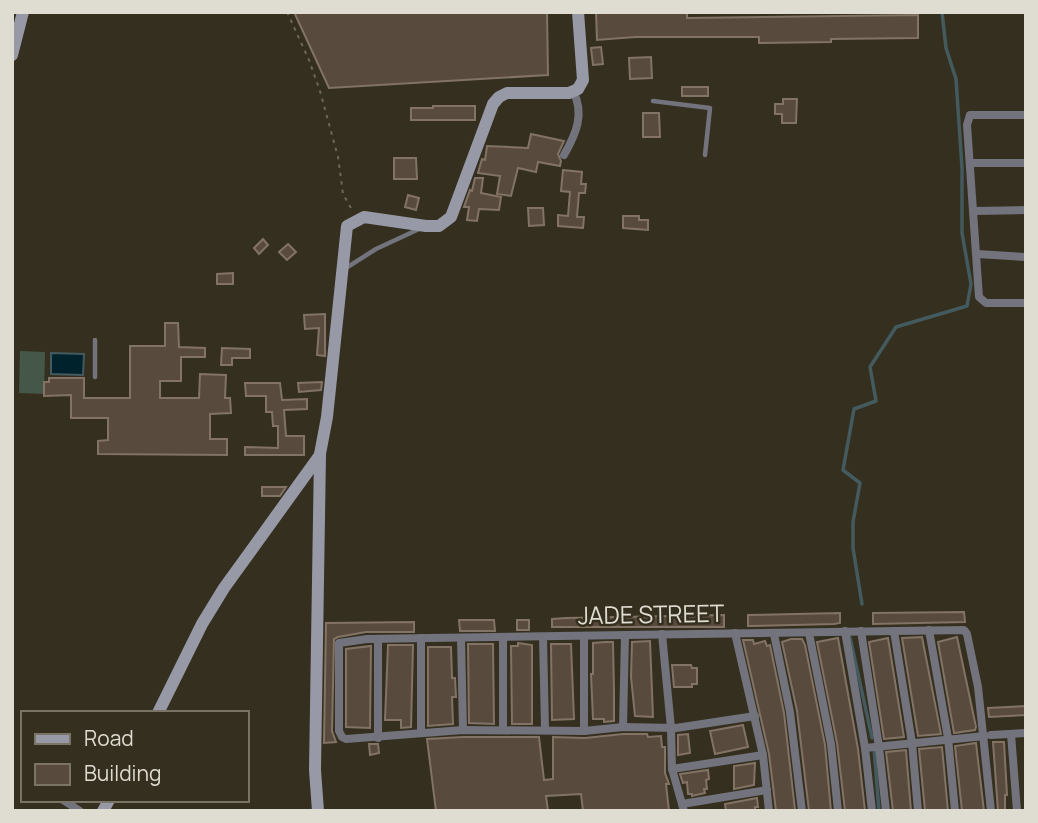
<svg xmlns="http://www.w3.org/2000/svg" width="1038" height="823" viewBox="0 0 1038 823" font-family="Manrope,sans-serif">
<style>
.green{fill:#455749}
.water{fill:#00222c;stroke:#435a5e;stroke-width:2}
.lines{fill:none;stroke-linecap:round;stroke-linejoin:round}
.stream{stroke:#435a5e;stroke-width:3.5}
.building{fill:#584b3d;stroke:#827364;stroke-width:2}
.path{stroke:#6c6759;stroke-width:2;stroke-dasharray:3.5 5;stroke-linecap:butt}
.lane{stroke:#72737c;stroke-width:4.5}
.street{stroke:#72737c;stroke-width:8}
.secondary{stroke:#9799a7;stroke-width:12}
.labels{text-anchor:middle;stroke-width:5;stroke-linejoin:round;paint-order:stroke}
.street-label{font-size:24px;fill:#dfdcd1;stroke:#352f1f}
</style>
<rect width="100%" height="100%" fill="#352f1f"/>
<polygon class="green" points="20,351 45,352 44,394 19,393"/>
<polygon class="water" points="51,353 84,354 83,375 51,374"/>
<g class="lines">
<g class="stream">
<polyline points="862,604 853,548 853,522 860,483 843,470 854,409 876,401 870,367 896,327 967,306 971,284 962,233 962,168 956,79 946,48 942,12"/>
<polyline points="850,637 872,738"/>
<polyline points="874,748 879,811"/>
</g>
</g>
<g class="building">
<polygon points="294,12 547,12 548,75 329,88"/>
<polygon points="596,12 687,12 687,18 918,15 918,38 831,39 831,42 759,43 759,37 635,37 597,40"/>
<polygon points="601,47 603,64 593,65 591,48"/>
<polygon points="651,57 652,78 630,79 629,58"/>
<rect x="682" y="87" width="26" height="9"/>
<polygon points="783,99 797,99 796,123 782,123 782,114 775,114 775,104 783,104"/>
<polygon points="433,106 475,106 475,120 411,120 411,108 433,108"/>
<polygon points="643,113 659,113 660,137 643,137"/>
<polygon points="531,134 564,141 558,154 561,161 560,166 538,162 536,172 518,168 511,196 497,194 500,176 478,173 482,159 485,160 487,146 528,148"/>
<polygon points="394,158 416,158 417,179 394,179"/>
<polygon points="563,170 582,172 581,184 586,184 585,193 579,193 577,217 584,217 583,228 558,226 558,215 568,216 570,192 561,191"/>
<polygon points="475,178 483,178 481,193 501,197 499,210 479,209 477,221 467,220 469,207 464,207 470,190 472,191"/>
<polygon points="408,195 419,198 416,210 405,207"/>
<polygon points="528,208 543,208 544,225 529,226"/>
<polygon points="623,216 639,216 639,220 648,220 648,230 623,228"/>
<polygon points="263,239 268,245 259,254 254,248"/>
<polygon points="288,244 296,252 287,260 279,252"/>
<polygon points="233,273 233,284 217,284 217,274"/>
<polygon points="325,314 325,356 317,355 319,328 305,329 304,315"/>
<polygon points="165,323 178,323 179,347 205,348 205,357 181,357 181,381 160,381 160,398 199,398 200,374 226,375 225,398 230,398 231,413 210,414 210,439 227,439 227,455 98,454 98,441 108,440 108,418 71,418 71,395 44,396 44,382 49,382 49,378 84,378 84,398 130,398 130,346 165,346"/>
<polygon points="222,348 250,349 250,358 232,358 232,365 221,365"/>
<polygon points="322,382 321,390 299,392 298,383"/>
<polygon points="245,383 280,383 282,400 307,399 307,409 284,410 286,436 304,436 304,455 245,455 245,447 278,448 278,426 273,426 272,412 266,412 266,396 246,396"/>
<polygon points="262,487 286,487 280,496 262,496"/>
<polygon points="964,612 965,622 873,624 873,613"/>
<polygon points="840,613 840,623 834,624 748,626 748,615"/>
<polygon points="724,615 724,627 552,627 552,619 566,618"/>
<polygon points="459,620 494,620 495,631 460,631"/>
<rect x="517" y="620" width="12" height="10"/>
<polygon points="414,622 414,632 366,632 338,637 334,639 332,731 336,742 324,743 326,623"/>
<polygon points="922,637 941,734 918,736 902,638"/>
<polygon points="957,637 976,727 975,730 954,733 938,642"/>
<polygon points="838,638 858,749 865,811 845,811 837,743 817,642"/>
<polygon points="888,638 904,737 884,739 869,642"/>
<polygon points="791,639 802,639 805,645 825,745 831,811 809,811 797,711 782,642"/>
<polygon points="743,640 753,640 754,644 765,641 767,646 770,645 784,713 795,810 776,811 769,754"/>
<polygon points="650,641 653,717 635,716 631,677 632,642"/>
<polygon points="605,642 613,642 614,691 614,721 604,722 604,719 593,719 591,674 593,674 593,643"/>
<polygon points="518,643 532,645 532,724 512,724 511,646 518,646"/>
<polygon points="468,644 493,644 494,724 469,723"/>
<polygon points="551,644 571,644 574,719 552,720"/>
<polygon points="388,645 413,645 411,727 401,728 401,720 385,720"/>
<polygon points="371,646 370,728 346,727 346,649"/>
<polygon points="428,647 451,647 452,678 455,678 456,697 452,697 453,724 428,726"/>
<polygon points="672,665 691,665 692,668 697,668 697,684 692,684 692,687 674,687"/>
<polygon points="1026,706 1026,715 989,717 988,708"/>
<polygon points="743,725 748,747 715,754 710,731"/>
<polygon points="623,734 647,734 648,737 661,736 662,747 665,747 665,773 669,784 666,784 669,811 583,811 581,794 546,796 548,811 436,811 427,739 463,737 539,737 544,780 553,779 553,737 585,738"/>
<polygon points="688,734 690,753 678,755 678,735"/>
<polygon points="993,742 1004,742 1007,795 1005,795 1005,811 998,811"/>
<polygon points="976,743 984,811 962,811 955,746"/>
<polygon points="369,744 378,744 379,753 370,755"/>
<polygon points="942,747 948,811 925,811 919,749"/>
<polygon points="906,750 911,811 893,811 886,752"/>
<polygon points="755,763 754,785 734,789 734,766"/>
<polygon points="708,770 709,779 706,780 707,789 704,789 705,793 692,796 692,794 688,794 687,782 683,783 680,774"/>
<polygon points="757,798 758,807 755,807 755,811 726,811 725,804"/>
</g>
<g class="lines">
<polyline class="path" points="287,12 309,60 320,91 338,157 343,194 352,210"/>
<g class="lane">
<polyline points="653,101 710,108 705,155"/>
<polyline points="346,268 376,249 419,229"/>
<polyline points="95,340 95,377"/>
</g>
<g class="street">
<polyline points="1026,115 970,115 967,125 979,297 986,303 1026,303"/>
<path d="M564 155C576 134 585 114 573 91"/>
<polyline points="970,163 1026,163"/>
<polyline points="974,211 1026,210"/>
<polyline points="977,254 1026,257"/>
<polyline points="929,630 948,738 955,811"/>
<polyline points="845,631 865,748 872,811"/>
<polyline points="861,631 879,747 886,811"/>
<polyline points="894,631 912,743 918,811"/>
<polyline points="735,633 763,755 769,811"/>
<polyline points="809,633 831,744 838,811"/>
<polyline points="662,634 671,728 672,769 684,811"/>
<polyline points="774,634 790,712 802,811"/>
<polyline points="584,636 584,731"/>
<polyline points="543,637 545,729"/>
<polyline points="421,638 421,733"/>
<polyline points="461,638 463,730"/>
<polyline points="755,716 676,728 623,727 584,731 463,730 346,739 342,737 339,731 339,643 367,639 964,630 967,634 978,687 991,811"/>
<polyline points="623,727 625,635"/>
<polyline points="503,730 503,637"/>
<polyline points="1011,734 1017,811"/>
<polyline points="991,735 1026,733"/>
<polyline points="378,738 378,639"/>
<polyline points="865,748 985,736"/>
<polyline points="672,769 763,755"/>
<polyline points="63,800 80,811"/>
<polyline points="682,804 767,790"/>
</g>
<g class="secondary">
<polyline points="12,55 23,12"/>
<polyline points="158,713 202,624 224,588 320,455"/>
<polyline points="103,811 109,800"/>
<polyline points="318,811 315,770 320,454 327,417 347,226 364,217 426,226 439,226 451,217 493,104 499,97 507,93 569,93 578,89 583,80 578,12"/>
</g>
</g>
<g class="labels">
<g class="street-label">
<text transform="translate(651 615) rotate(-1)" y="8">JADE STREET</text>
</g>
</g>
<rect width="1038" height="823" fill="none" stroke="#dfdcd1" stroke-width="28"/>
<rect x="21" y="711" width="228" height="91" fill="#352f1f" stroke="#797466" stroke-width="2"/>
<rect x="35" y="734" width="35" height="10" fill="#9799a7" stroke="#797466" stroke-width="2"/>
<text x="84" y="746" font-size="21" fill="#dfdcd1">Road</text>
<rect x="35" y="764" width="35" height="21" fill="#584b3d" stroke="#797466" stroke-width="2"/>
<text x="84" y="781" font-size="21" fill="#dfdcd1">Building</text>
</svg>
